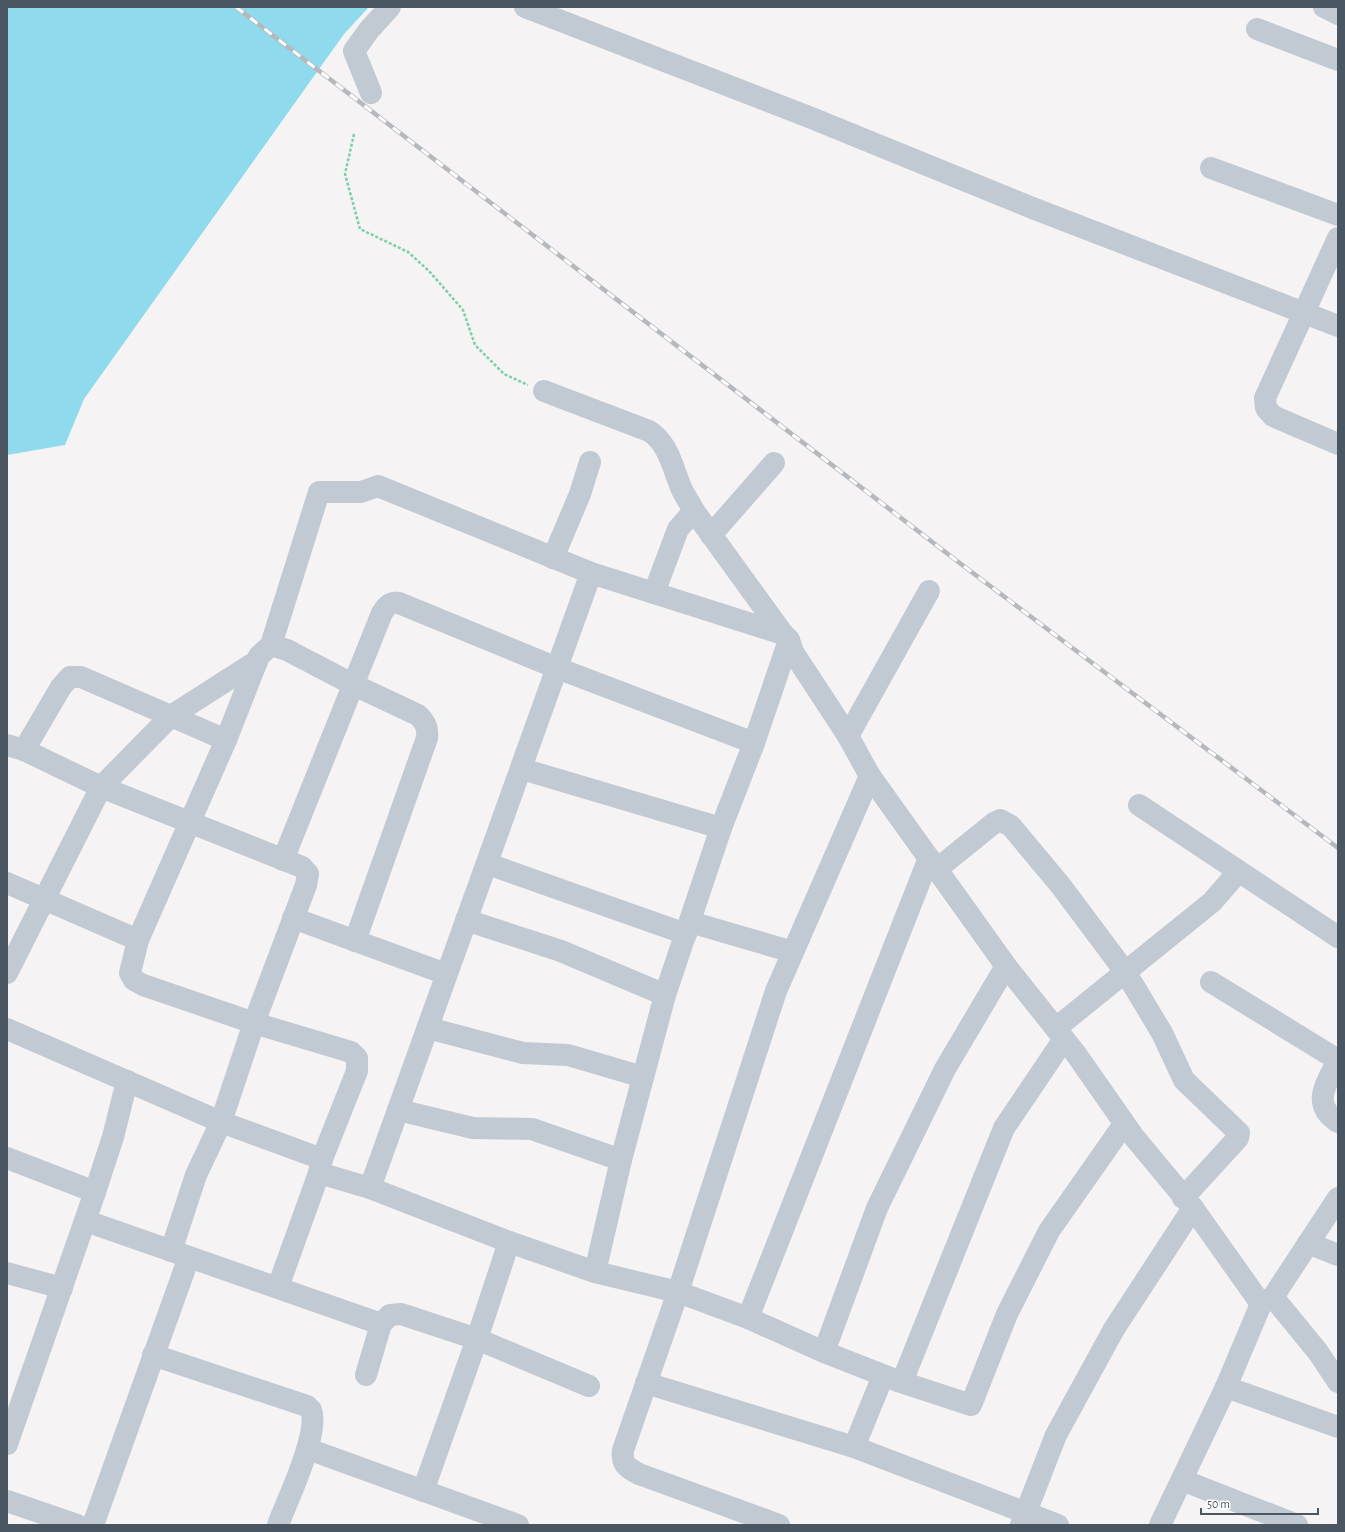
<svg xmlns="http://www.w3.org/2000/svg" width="1345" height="1532" viewBox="0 0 1345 1532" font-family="'Alegreya Sans',sans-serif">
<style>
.water{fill:#90daee}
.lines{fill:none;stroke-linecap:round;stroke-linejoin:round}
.path{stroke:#7ad0a6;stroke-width:2.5;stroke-dasharray:3 2;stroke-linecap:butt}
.minor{stroke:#c1cad2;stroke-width:22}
.rail-casing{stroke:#b5b8bd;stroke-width:4.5}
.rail{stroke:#fff;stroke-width:3;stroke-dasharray:9;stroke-linecap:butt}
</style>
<rect width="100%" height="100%" fill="#f5f3f3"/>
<polygon class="water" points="7,7 369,7 344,34 84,399 65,445 7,455"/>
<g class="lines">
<polyline class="path" points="354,134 345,174 360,229 408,252 429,271 463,310 475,345 504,374 528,385"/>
<g class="minor">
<polyline points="525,7 809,117 1035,209 1338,326"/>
<polyline points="1324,7 1338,14"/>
<polyline points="1257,29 1338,60"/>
<polyline points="371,93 354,51 369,30 390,7"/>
<polyline points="1211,168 1338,215"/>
<polyline points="1338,238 1265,398 1266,408 1273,416 1338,444"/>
<path d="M544 391 649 431C670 444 673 471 683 492 687 499 691 505 694 511L783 634 789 640 793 652 848 736 870 776 1006 966 1076 1054 1134 1137 1193 1208 1261 1304 1273 1297 1318 1352 1338 1382"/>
<polyline points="711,535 774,463"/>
<polyline points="553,558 580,494 590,462"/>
<polyline points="654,593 678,529 694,511"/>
<polyline points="271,645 319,492 361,492 378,486 591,573 783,634"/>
<polyline points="848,736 929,591"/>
<polyline points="7,745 24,750 101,787 302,867 308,874 306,885 254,1023 221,1122 196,1175 171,1251"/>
<polyline points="24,750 61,687 70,677 81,677 226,740"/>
<polyline points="522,769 721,828"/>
<polyline points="1139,805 1338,937"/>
<path d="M283 860 382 613C387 605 390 602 399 603L557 668 754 743"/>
<polyline points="488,864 686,934"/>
<polyline points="937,869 994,823 1000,820 1011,826 1061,886 1126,973 1162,1033 1184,1080 1239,1133 1238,1138 1183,1198"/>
<polyline points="7,883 138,940"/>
<polyline points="293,918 446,974"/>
<polyline points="466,920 561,951 665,995"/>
<polyline points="690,922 793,952"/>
<polyline points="7,973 101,787 171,716 257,661"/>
<polyline points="1211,982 1338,1060"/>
<polyline points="428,1028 523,1053 568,1055 643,1077"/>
<polyline points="1056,1028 1212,902 1238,872"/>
<polyline points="7,1029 221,1122 322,1159"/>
<path d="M1338 1060C1327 1083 1310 1104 1338 1122"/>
<polyline points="398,1110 473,1128 532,1129 621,1160"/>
<polyline points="7,1158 95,1192 7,1444"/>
<polyline points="319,1173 370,1188 509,1242 595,1272 678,1292 748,1318 824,1352 898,1381 904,1377 1004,1128 1064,1039"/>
<polyline points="370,1188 591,573"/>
<polyline points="95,1192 113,1137 127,1081"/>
<polyline points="86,1221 381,1324"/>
<polyline points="1308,1243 1338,1255"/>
<polyline points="595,1272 621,1160 665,995 721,828 754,743 789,640"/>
<polyline points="7,1273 62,1288"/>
<path d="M278 1287 319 1173 322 1159 357 1071V1058L351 1052 254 1023 143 985 134 980 130 973 138 940 226 740 259 656 271 645 287 650 354 685 418 715C426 723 428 728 427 738L355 941"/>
<polyline points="1273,1297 1338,1198"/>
<polyline points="748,1318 929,858"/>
<polyline points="824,1352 877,1208 945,1069 1006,966"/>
<path d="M153 1355 307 1406 311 1410C320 1433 287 1500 278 1525"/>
<polyline points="366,1375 381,1324 390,1315 401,1314 477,1339 589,1386"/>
<polyline points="898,1381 971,1405 1007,1314 1049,1231 1124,1124"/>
<polyline points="646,1383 854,1447 1058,1525"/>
<polyline points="1226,1387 1338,1427"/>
<polyline points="854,1447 883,1376"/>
<polyline points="308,1449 518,1525"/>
<polyline points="1182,1480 1297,1525"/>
<polyline points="423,1491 477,1339 509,1242"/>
<polyline points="7,1501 77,1525"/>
<polyline points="93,1525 189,1257"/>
<path d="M779 1525 639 1474C628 1468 621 1465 623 1450L678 1292 776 991 870 776"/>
<polyline points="1021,1525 1056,1435 1114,1329 1193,1208"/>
<polyline points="1160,1525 1226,1387 1261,1304"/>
</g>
<g class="rail-casing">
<polyline id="rail" points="236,7 957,561 1338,848"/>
</g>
<use href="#rail" class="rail"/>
</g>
<rect width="1345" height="1532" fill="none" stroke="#4a5661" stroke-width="16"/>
<path d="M1201 1508v6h117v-6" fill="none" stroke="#4a5661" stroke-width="2"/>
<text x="1207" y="1508" font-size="12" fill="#4a5661" stroke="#ffffff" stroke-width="3" paint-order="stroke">50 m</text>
</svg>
